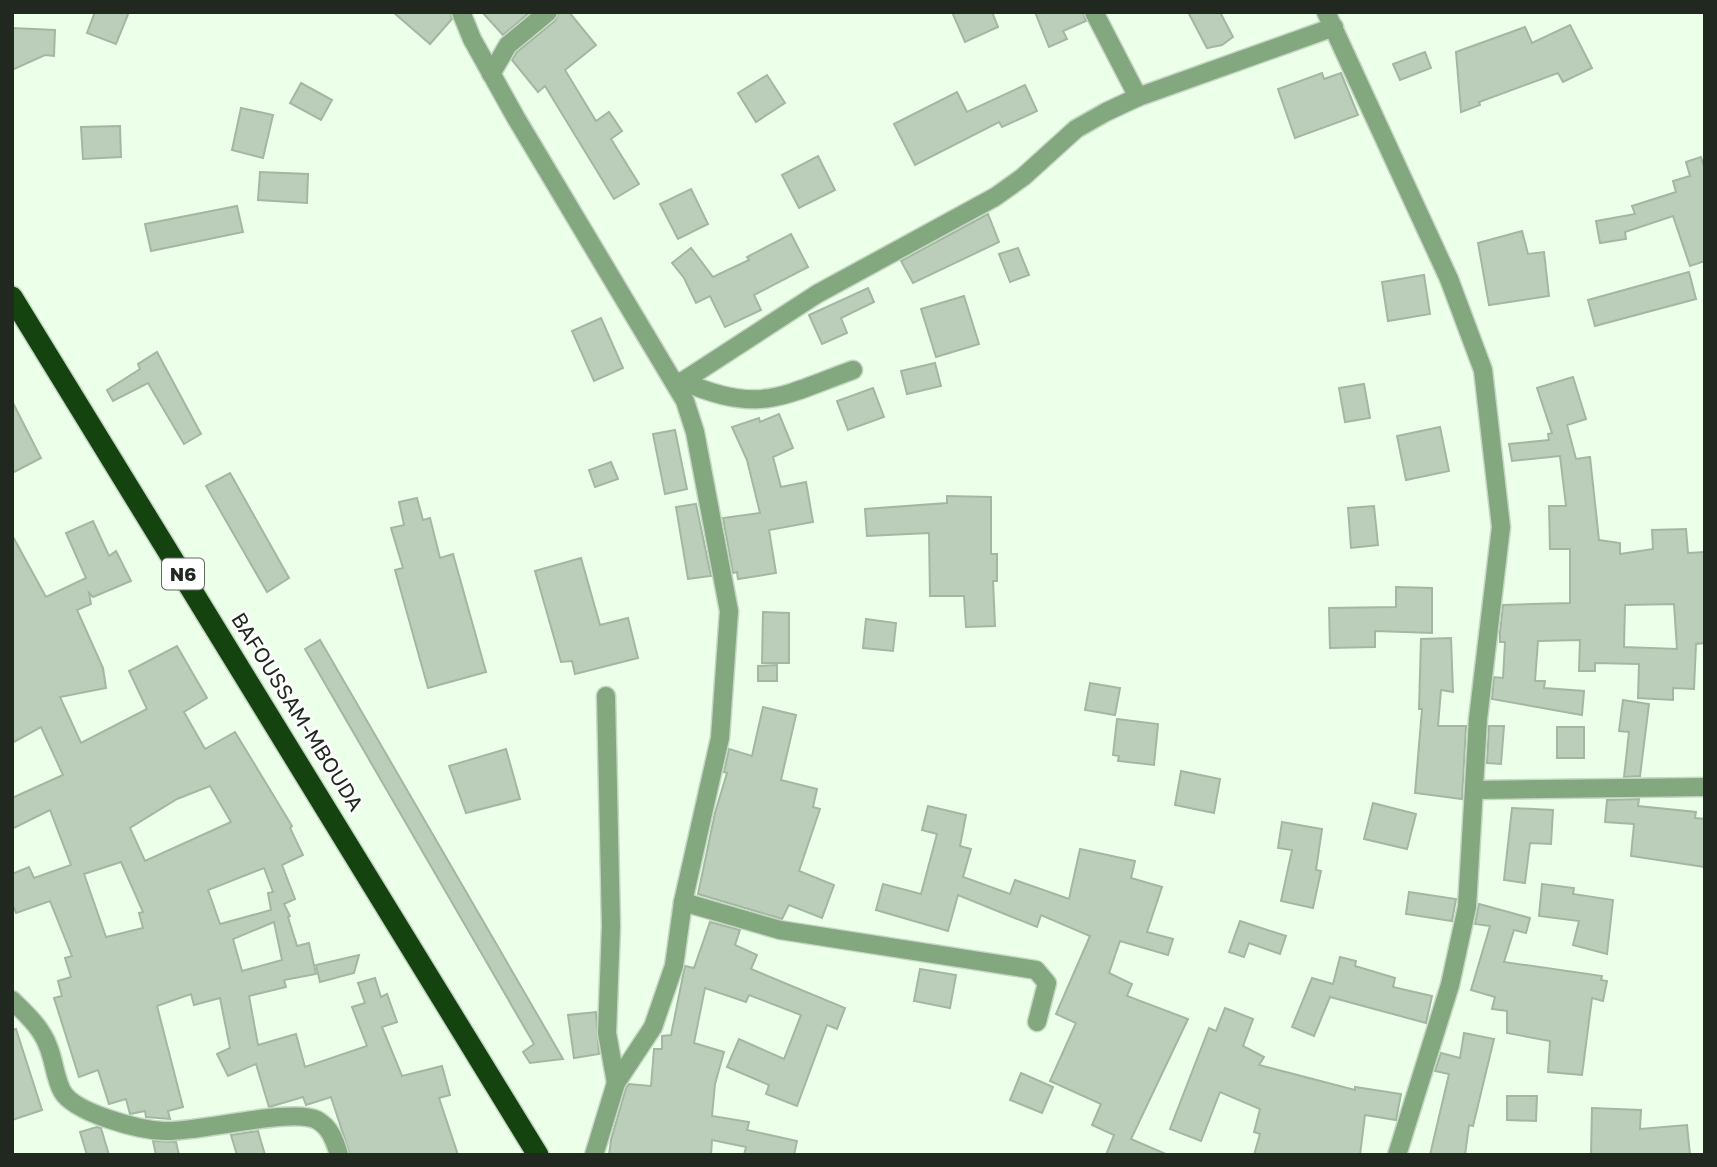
<svg xmlns="http://www.w3.org/2000/svg" width="1717" height="1167" viewBox="0 0 1717 1167" font-family="'Golos Text',sans-serif">
<style>
.building{fill:#bbceb9;stroke:#a4b7a2;stroke-width:2;fill-rule:evenodd}
.lines{fill:none;stroke-linecap:round;stroke-linejoin:round}
.street-casing{stroke:#c6d8c5;stroke-width:21}
.highway-casing{stroke:#c6d8c5;stroke-width:24}
.street{stroke:#83a77e;stroke-width:18}
.highway{stroke:#144310;stroke-width:21}
.labels{text-anchor:middle;stroke-width:5;stroke-linejoin:round;paint-order:stroke}
.shield{fill:#fff;stroke:#636863;stroke-width:2}
.shield-label{font-size:19px;font-weight:bold;fill:#202820}
.street-label{font-size:21px;fill:#202820;stroke:#fff}
</style>
<rect width="100%" height="100%" fill="#ebffe9"/>
<g class="building">
<polygon points="95,12 129,12 116,44 87,33"/>
<polygon points="393,12 450,12 452,19 430,44"/>
<polygon points="482,12 530,12 503,35"/>
<polygon points="559,12 569,12 596,45 565,70 596,121 609,112 622,131 611,139 639,184 614,199 545,86 538,92 512,60 517,52 555,21"/>
<polygon points="952,12 992,12 998,27 965,42"/>
<polygon points="1035,12 1083,12 1086,21 1063,31 1067,39 1049,47"/>
<polygon points="1188,12 1220,12 1233,37 1222,45 1207,48"/>
<polygon points="1570,25 1592,68 1563,82 1558,73 1479,102 1480,105 1461,112 1456,52 1525,27 1532,43"/>
<polygon points="12,28 55,30 54,56 45,55 12,70"/>
<polygon points="1425,52 1431,68 1400,80 1393,64"/>
<polygon points="1322,73 1324,79 1341,73 1358,115 1295,138 1278,89"/>
<polygon points="767,75 785,103 756,122 738,93"/>
<polygon points="301,83 332,100 321,120 290,103"/>
<polygon points="1025,85 1037,111 1002,127 999,122 915,165 894,124 957,92 967,112"/>
<polygon points="241,108 273,115 263,158 232,150"/>
<polygon points="120,126 121,157 83,159 81,127"/>
<polygon points="818,156 835,190 799,208 782,175"/>
<polygon points="1701,157 1705,170 1705,261 1690,266 1673,216 1625,232 1626,239 1600,243 1596,221 1635,214 1632,206 1676,192 1673,181 1690,176 1686,162"/>
<polygon points="260,172 308,174 307,203 258,200"/>
<polygon points="691,189 708,224 678,239 660,204"/>
<polygon points="237,206 243,232 151,251 145,224"/>
<polygon points="988,214 999,242 913,283 901,261"/>
<polygon points="1522,231 1528,254 1544,252 1549,296 1489,305 1478,243"/>
<polygon points="791,234 808,267 754,295 761,310 725,327 710,296 696,303 684,278 672,263 691,248 713,277 749,260 747,257"/>
<polygon points="1018,248 1029,275 1010,282 999,254"/>
<polygon points="1689,272 1696,299 1595,326 1588,300"/>
<polygon points="1424,275 1430,314 1388,321 1382,282"/>
<polygon points="868,288 874,302 841,318 847,333 822,344 809,315"/>
<polygon points="964,296 979,344 936,357 921,309"/>
<polygon points="601,318 623,368 594,381 572,331"/>
<polygon points="157,352 201,434 184,444 148,383 113,401 107,390 140,369 138,364"/>
<polygon points="935,363 941,386 907,394 901,371"/>
<path d="M1573 377 1586 419 1567 425 1576 459 1590 457 1599 540 1620 543V554L1653 549 1652 530 1686 529 1688 553 1705 552V643L1696 644 1694 689 1673 688V700L1638 698 1639 664 1595 663V671H1579L1580 640 1538 641 1535 681H1545L1544 688 1584 691 1582 715 1492 699 1494 677 1503 678 1505 642H1500V632L1503 605 1570 603V549H1550L1549 506H1566L1560 456 1512 461 1509 444 1549 440 1548 434 1552 433 1537 388ZM1674 604 1677 649 1624 647 1625 605Z"/>
<polygon points="1364,384 1370,418 1345,422 1339,388"/>
<polygon points="873,388 884,417 848,430 837,401"/>
<polygon points="12,401 41,458 12,473"/>
<polygon points="779,414 793,448 773,457 781,487 806,482 813,522 769,530 776,573 738,579 737,572 733,573 723,518 760,513 747,460 732,427 759,418 760,422"/>
<polygon points="1440,427 1449,471 1406,480 1397,436"/>
<polygon points="675,430 687,489 665,494 653,434"/>
<polygon points="611,462 618,479 595,487 589,470"/>
<polygon points="230,473 289,578 267,592 206,486"/>
<polygon points="947,496 991,497 991,554 997,554 997,581 993,581 995,626 966,627 964,596 930,596 929,533 867,536 865,509 947,503"/>
<polygon points="417,498 423,520 430,518 440,558 453,554 486,672 428,688 395,570 403,568 391,528 404,525 399,502"/>
<polygon points="696,504 711,576 688,579 676,507"/>
<polygon points="1374,506 1378,545 1351,548 1348,508"/>
<path d="M93 521 109 556 116 551 131 581 93 597 89 593 91 604 77 610 103 668 106 688 60 697 81 743 147 709 129 671 177 646 207 698 184 712 205 749 235 732 292 826 290 828 303 855 282 865 295 899 284 904 290 916 288 917 297 946 309 943 316 974 284 980 286 987 249 996 258 1045 296 1034 305 1067 367 1046 352 1007 365 1003 358 983 375 978 381 997 387 994 397 1022 382 1027 402 1076 442 1066 450 1095 439 1098 458 1155H350L331 1097 306 1105 303 1097 269 1107 256 1064 228 1076 217 1054 230 1048 220 998 194 1005 191 994 157 1006 183 1107 168 1111 170 1119 146 1117 145 1111 130 1114 126 1099 109 1104 98 1070 79 1077 54 998 62 996 58 981 71 977 65 958 72 956 50 901 16 913 12 903V874L29 867 34 878 71 865 50 810 12 829V798L63 775 41 727 12 743V535L46 597 86 578 66 533ZM210 786 231 822 145 861 130 828 177 799ZM121 862 143 912 139 913 143 928 106 937 84 874ZM264 868 273 892 268 893 271 910 220 924 208 890ZM274 922 282 960 242 971 233 939Z"/>
<polygon points="581,558 600,625 628,618 638,658 575,674 572,661 561,662 535,571"/>
<polygon points="1396,587 1432,588 1432,633 1375,631 1375,647 1330,648 1329,608 1396,607"/>
<polygon points="763,612 789,613 789,663 762,663"/>
<polygon points="866,619 896,623 893,651 863,648"/>
<polygon points="1451,638 1453,692 1441,690 1438,726 1466,726 1462,799 1415,793 1422,709 1419,709 1421,639"/>
<polygon points="320,640 563,1059 530,1063 523,1052 534,1044 305,649"/>
<polygon points="777,665 777,681 758,681 758,666"/>
<polygon points="1090,683 1120,688 1115,715 1085,710"/>
<polygon points="1623,700 1649,704 1640,776 1624,777 1629,732 1619,731"/>
<polygon points="763,707 796,715 781,780 817,789 813,807 820,809 799,871 834,885 822,918 789,905 782,919 698,894 715,813 727,773 724,772 729,749 752,756"/>
<polygon points="1117,719 1158,724 1154,765 1118,761 1119,756 1113,755"/>
<polygon points="1489,726 1504,726 1501,764 1487,763"/>
<rect x="1557" y="727" width="27" height="31"/>
<polygon points="506,749 520,799 466,813 449,766"/>
<polygon points="1181,771 1220,779 1214,813 1175,805"/>
<polygon points="1639,799 1638,806 1696,812 1695,818 1705,819 1705,867 1631,856 1634,824 1605,822 1607,800"/>
<polygon points="1373,803 1416,814 1407,849 1364,839"/>
<polygon points="928,806 966,815 960,846 971,849 963,877 1010,894 1015,880 1069,899 1080,849 1135,861 1131,878 1162,887 1147,932 1173,939 1168,955 1120,941 1109,973 1132,984 1127,996 1188,1019 1131,1139 1168,1155 1106,1155 1114,1135 1092,1125 1101,1104 1050,1081 1076,1023 1056,1014 1090,936 1041,915 1037,927 958,895 948,931 876,910 883,884 921,894 937,834 922,830"/>
<polygon points="1512,808 1553,810 1551,844 1530,843 1525,883 1504,880"/>
<polygon points="1282,822 1322,829 1316,870 1321,871 1313,908 1281,901 1292,850 1278,848"/>
<polygon points="1542,884 1574,888 1573,894 1613,900 1607,954 1573,945 1579,921 1539,916"/>
<polygon points="1409,892 1456,899 1452,921 1406,914"/>
<polygon points="1479,904 1530,918 1526,933 1514,930 1504,962 1602,976 1601,980 1607,981 1603,1001 1592,998 1582,1075 1548,1072 1550,1041 1507,1033 1507,1011 1492,1009 1495,997 1471,990 1490,926 1475,924"/>
<polygon points="1240,921 1286,936 1280,954 1249,943 1244,957 1229,952"/>
<polygon points="710,922 740,930 735,945 757,955 751,969 845,1008 837,1029 827,1025 797,1106 766,1094 769,1085 727,1067 739,1039 784,1059 801,1015 749,995 746,1002 705,988 694,1043 724,1052 715,1084 712,1116 749,1122 747,1130 797,1141 794,1155 744,1155 746,1147 712,1140 711,1155 609,1155 611,1140 626,1088 629,1084 651,1086 654,1049 662,1049 662,1036 671,1035 685,966 694,968"/>
<polygon points="359,955 354,973 320,982 316,965"/>
<polygon points="1340,957 1356,961 1355,966 1395,978 1393,987 1432,996 1426,1023 1330,997 1314,1036 1292,1027 1312,978 1333,984"/>
<polygon points="920,969 956,975 950,1008 914,1001"/>
<polygon points="1225,1008 1253,1019 1243,1046 1264,1057 1259,1065 1355,1090 1355,1087 1401,1094 1396,1120 1365,1115 1360,1155 1254,1155 1260,1134 1254,1132 1260,1109 1220,1092 1201,1141 1170,1129 1209,1028 1216,1031"/>
<polygon points="596,1012 599,1054 574,1058 568,1015"/>
<polygon points="16,1029 42,1110 12,1120 12,1030"/>
<polygon points="1464,1033 1494,1039 1473,1126 1469,1125 1465,1155 1430,1155 1449,1074 1435,1071 1441,1053 1460,1058"/>
<polygon points="1021,1073 1053,1087 1042,1113 1010,1100"/>
<polygon points="1507,1096 1537,1096 1536,1121 1507,1120"/>
<polygon points="1592,1108 1641,1110 1640,1129 1687,1125 1690,1155 1591,1155"/>
<polygon points="97,1127 101,1128 109,1155 87,1155 80,1132"/>
<polygon points="258,1131 265,1155 237,1155 231,1135"/>
<polygon points="153,1141 176,1142 179,1155 156,1155"/>
</g>
<g class="lines">
<g class="street-casing">
<g id="street">
<polyline points="461,12 472,39 516,118 685,401 695,432 729,611 720,738 683,902 674,966 653,1027 616,1083 594,1155"/>
<polyline points="1094,12 1138,97"/>
<polyline points="1326,12 1449,279 1483,370 1501,527 1478,719 1467,907 1450,985 1397,1155"/>
<polyline points="491,74 508,45 548,12"/>
<path d="M682 381C759 415 781 396 853 370"/>
<polyline points="677,385 817,294 995,197 1023,177 1076,129 1106,112 1138,97 1334,27"/>
<polyline points="606,696 611,926 607,1033 616,1083"/>
<polyline points="1475,790 1705,787"/>
<polyline points="683,902 780,930 1036,970 1047,983 1037,1022"/>
<path d="M12 1000C26 1014 41 1027 48 1046 54 1060 55 1078 62 1091 74 1113 139 1130 164 1131 197 1133 292 1107 317 1120 330 1127 335 1141 339 1155"/>
</g>
</g>
<g class="highway-casing">
<polyline id="highway" points="12,297 538,1155"/>
</g>
<use href="#street" class="street"/>
<use href="#highway" class="highway"/>
</g>
<g class="labels">
<rect class="shield" x="162" y="558.5" width="42" height="31" rx="5"/>
<g class="shield-label">
<text x="183" y="581">N6</text>
</g>
<g class="street-label">
<text transform="translate(297 712) rotate(58)" y="7">BAFOUSSAM-MBOUDA</text>
</g>
</g>
<rect width="1717" height="1167" fill="none" stroke="#202820" stroke-width="28"/>
</svg>
